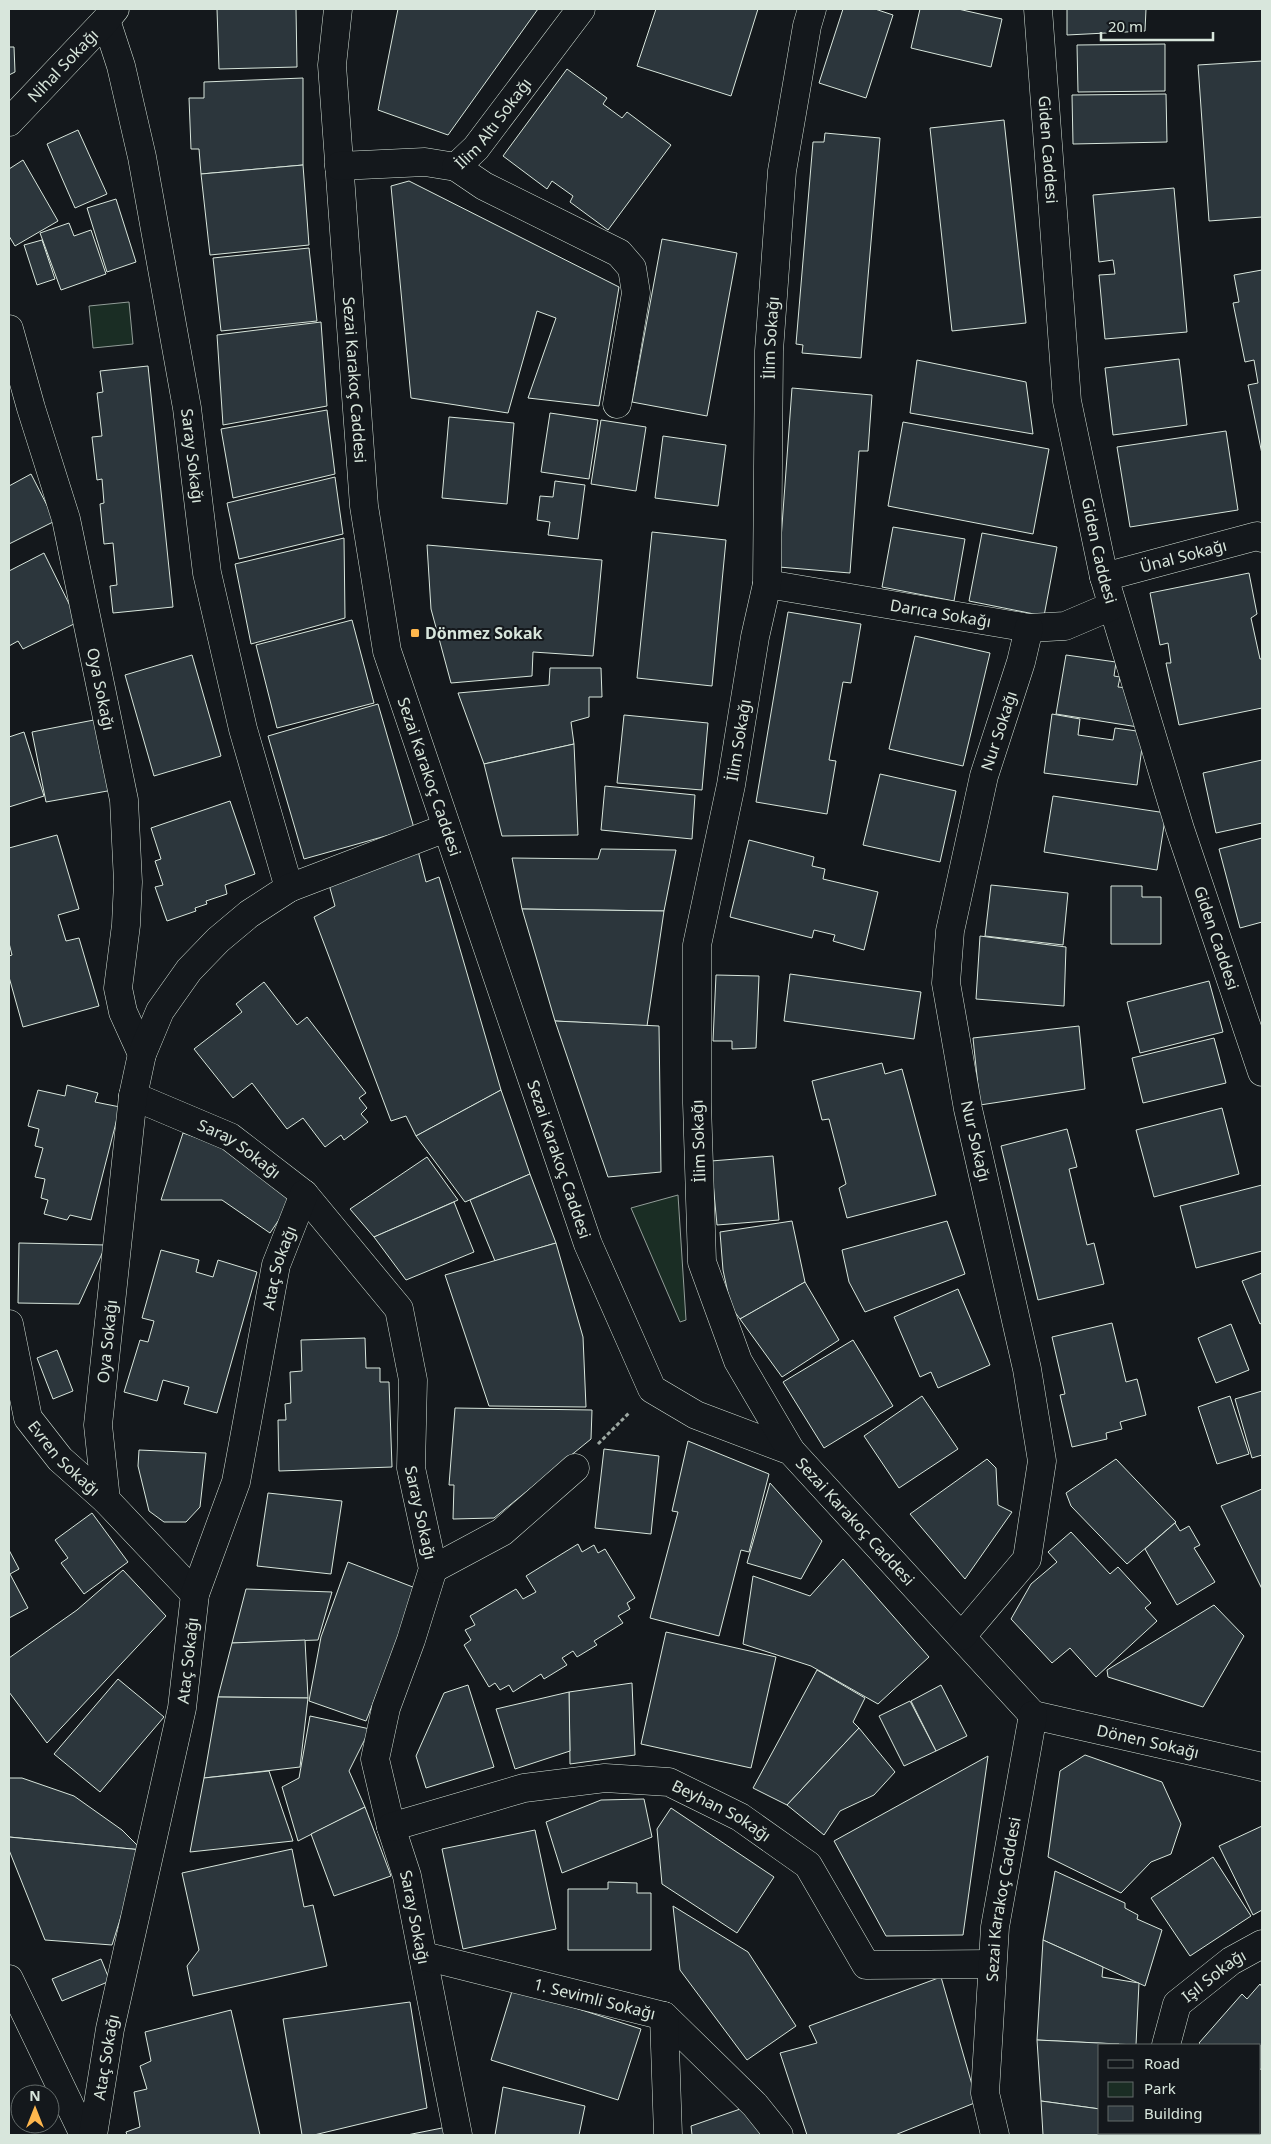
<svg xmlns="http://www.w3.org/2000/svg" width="1271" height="2144" viewBox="0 0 1271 2144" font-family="'Noto Sans',sans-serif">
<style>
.green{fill:#1a2d24;stroke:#939e99}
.building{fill:#2c363c;stroke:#d8e6dc}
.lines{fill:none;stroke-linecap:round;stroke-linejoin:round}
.minor-casing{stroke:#d8e6dc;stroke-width:29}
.path{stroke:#9da8a2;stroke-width:3;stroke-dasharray:4 2.5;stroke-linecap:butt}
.minor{stroke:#14181c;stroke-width:28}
.poi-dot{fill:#ffb74d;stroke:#14181c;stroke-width:2}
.labels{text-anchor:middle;stroke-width:4;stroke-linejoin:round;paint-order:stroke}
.street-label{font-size:16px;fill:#d8e6dc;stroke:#14181c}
.poi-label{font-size:16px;font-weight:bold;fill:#d8e6dc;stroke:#14181c;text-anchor:start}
</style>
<rect width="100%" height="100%" fill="#14181c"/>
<g class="green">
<polygon points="129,302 133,344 93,348 89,306"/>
<polygon points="678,1195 686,1320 680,1322 631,1208"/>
</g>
<g class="building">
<polygon points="217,9 296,9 297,67 219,69"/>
<polygon points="398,9 538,9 448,135 378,110"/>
<polygon points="656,9 758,9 731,96 637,66"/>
<polygon points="843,9 875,9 893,15 866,98 819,83"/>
<polygon points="920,9 958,9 1002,19 991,67 911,48"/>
<polygon points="1067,9 1146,9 1145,31 1067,35"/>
<polygon points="1165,44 1165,91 1078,92 1077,45"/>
<polygon points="9,47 14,47 15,72 9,75"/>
<polygon points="1262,61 1262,217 1209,221 1198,65"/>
<polygon points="567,69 607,98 603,104 622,118 627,112 671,145 608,230 570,202 573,196 552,181 547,189 503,156"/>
<polygon points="303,78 303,165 201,174 199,149 191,149 189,98 204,98 204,82"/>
<polygon points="1166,94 1167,142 1073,144 1072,95"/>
<polygon points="1004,120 1026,323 952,331 930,128"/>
<polygon points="78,130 107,194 75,208 47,144"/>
<polygon points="825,133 880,138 861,358 802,353 803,345 796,344 813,142 824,142"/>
<polygon points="23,160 58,221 15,246 9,236 9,169"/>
<polygon points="303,165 309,245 210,255 201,174"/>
<polygon points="409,181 619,287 599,406 528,398 556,318 537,311 508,413 411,398 391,186"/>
<polygon points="1174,188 1187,332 1105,339 1099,275 1115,274 1113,260 1099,262 1093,195"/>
<polygon points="116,199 136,262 107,272 87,208"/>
<polygon points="69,223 74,236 91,230 106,274 61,290 40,233"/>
<polygon points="662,239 737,253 707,416 632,402"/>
<polygon points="42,240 55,279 37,285 24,245"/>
<polygon points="309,248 317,321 221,331 213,258"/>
<polygon points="1262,270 1262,454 1248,385 1258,383 1254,360 1245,362 1233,303 1239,302 1234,275"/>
<polygon points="321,322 327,406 223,425 217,335"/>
<polygon points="1179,359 1187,425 1113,435 1105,368"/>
<polygon points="917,360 1026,382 1033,434 910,413"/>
<polygon points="148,366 173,607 113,613 110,586 117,585 113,543 104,544 100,504 104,503 102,479 97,480 92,437 102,436 97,393 103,392 100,371"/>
<polygon points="792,388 872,395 868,451 859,451 850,573 779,567"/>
<polygon points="327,410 335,474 233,498 221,429"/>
<polygon points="550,413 598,420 589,479 541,472"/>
<polygon points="449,417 514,423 507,504 442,498"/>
<polygon points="601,420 646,427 636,491 591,484"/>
<polygon points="903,422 1049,449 1033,534 888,506"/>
<polygon points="1226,431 1238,510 1130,527 1117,447"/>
<polygon points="663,436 726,445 718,506 655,498"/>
<polygon points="31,474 55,521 9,544 9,486"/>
<polygon points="335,477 343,534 239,559 227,503"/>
<polygon points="555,481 585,485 578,539 548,535 550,522 537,520 540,496 553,497"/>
<polygon points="893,527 965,539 954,601 882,587"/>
<polygon points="652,532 726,540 712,686 637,678"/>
<polygon points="982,533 1057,547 1044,616 969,601"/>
<polygon points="344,538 345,618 251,644 235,564"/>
<polygon points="427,545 602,560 593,656 533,652 532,676 451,683 431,609"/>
<polygon points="44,553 78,622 23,649 18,641 9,646 9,571"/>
<polygon points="1249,573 1257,614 1251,618 1260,659 1262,659 1262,708 1179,725 1166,663 1171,663 1168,643 1160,645 1150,593"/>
<polygon points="788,612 861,624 851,683 843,682 829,760 836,761 827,814 756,802"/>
<polygon points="352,620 374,703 277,728 256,645"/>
<polygon points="915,636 990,653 963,766 889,749"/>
<polygon points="192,655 221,756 154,776 125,675"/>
<polygon points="1066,655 1116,662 1114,676 1120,677 1118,687 1128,688 1138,727 1056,714"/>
<polygon points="550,668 601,668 602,697 589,697 589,717 571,722 574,744 484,764 458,693 549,685"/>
<polygon points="378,704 414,828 304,859 268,736"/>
<polygon points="1052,714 1080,719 1078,735 1113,740 1115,728 1144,732 1137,785 1044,773"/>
<polygon points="624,715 708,723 702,790 617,783"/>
<polygon points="99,719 113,790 46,802 32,732"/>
<polygon points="24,732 44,796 9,807 9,737"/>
<polygon points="574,744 578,835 502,836 484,764"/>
<polygon points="1262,760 1262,823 1216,833 1203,773"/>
<polygon points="880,774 956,791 940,862 863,845"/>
<polygon points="605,786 695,795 692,839 601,830"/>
<polygon points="1053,796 1166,813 1157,870 1044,852"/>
<polygon points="230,801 255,874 225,885 227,894 206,901 207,904 195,908 196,911 167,921 155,887 163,885 155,861 161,859 151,828"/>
<polygon points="57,835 79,909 58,915 66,941 79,938 99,1006 23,1027 9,977 9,956 12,955 9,943 9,848"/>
<polygon points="1262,838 1262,922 1240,928 1219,849"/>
<polygon points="749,840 814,857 812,866 825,869 823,879 878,892 864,950 833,941 835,935 814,930 812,938 730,917"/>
<polygon points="416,843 426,882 439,877 501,1090 416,1136 406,1116 391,1121 314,917 335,906 328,881"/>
<polygon points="601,849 676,850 664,911 522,909 512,858 598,859"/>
<polygon points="991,885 1068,893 1063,945 985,936"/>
<polygon points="1111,886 1142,886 1142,897 1161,897 1161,944 1111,944"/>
<polygon points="522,909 664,911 647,1026 555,1021"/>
<polygon points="980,936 1066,947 1064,1006 976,999"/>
<polygon points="790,974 921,992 914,1039 784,1021"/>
<polygon points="716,975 759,976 756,1048 732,1049 732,1041 713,1041"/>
<polygon points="1209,981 1223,1032 1140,1053 1127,1002"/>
<polygon points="264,982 297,1025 307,1017 366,1093 359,1098 367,1108 361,1114 368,1122 344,1140 341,1135 325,1147 303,1118 287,1129 252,1083 233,1098 194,1049 242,1012 236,1004"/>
<polygon points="555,1021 659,1026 661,1172 608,1177"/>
<polygon points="1079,1026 1085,1089 980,1105 973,1038"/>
<polygon points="1214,1038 1226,1083 1143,1103 1132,1058"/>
<polygon points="882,1063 885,1074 902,1069 936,1195 847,1218 839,1188 846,1184 829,1119 822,1120 812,1081"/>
<polygon points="67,1085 98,1093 95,1102 120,1107 91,1220 70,1215 67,1220 44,1214 48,1200 41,1198 45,1179 35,1177 43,1148 35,1146 39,1129 28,1126 38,1090 65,1096"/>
<polygon points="501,1090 530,1174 465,1202 416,1136"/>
<polygon points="1222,1108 1239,1174 1154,1197 1136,1130"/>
<polygon points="1067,1129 1077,1167 1069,1169 1087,1245 1094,1243 1104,1284 1038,1300 1001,1146"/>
<polygon points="183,1133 230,1149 297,1193 270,1233 222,1200 161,1200"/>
<polygon points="773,1156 779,1220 717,1225 711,1161"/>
<polygon points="427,1157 458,1200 374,1237 350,1209"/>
<polygon points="530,1174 556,1243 495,1261 470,1200"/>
<polygon points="1262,1185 1262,1251 1196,1268 1180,1206"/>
<polygon points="454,1202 474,1252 406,1280 374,1237"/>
<polygon points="792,1221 805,1282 740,1319 731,1307 723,1270 720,1232"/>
<polygon points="947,1221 965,1274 865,1312 849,1282 842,1250"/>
<polygon points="19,1243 106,1245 79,1304 18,1303"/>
<polygon points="556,1243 583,1337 586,1407 489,1406 445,1275"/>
<polygon points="161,1250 199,1260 196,1272 213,1277 218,1260 257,1272 217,1413 184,1404 189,1387 163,1380 157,1401 124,1392 140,1340 148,1342 154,1321 142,1318"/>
<polygon points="1262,1273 1262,1323 1260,1324 1242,1281"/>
<polygon points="805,1282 839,1340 782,1377 740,1319"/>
<polygon points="958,1289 990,1365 938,1388 931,1372 920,1377 894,1317"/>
<polygon points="1112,1323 1126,1382 1137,1379 1146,1415 1120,1422 1122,1429 1106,1433 1107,1439 1072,1447 1060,1395 1065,1394 1052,1337"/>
<polygon points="1231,1324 1249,1370 1216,1383 1198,1338"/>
<polygon points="365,1338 366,1368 380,1368 380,1382 389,1382 392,1467 279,1471 278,1420 286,1420 285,1404 291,1403 290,1372 302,1371 301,1340"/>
<polygon points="853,1340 893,1406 824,1448 783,1382"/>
<polygon points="57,1350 73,1391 53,1399 37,1358"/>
<polygon points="1262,1391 1262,1455 1252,1458 1235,1399"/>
<polygon points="922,1396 958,1449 899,1488 864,1436"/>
<polygon points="1230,1396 1249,1454 1217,1464 1198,1407"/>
<polygon points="455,1408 592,1410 591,1439 494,1518 453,1519 454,1485 449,1485"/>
<polygon points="688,1441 769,1474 749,1552 741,1550 719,1636 650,1618 678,1512 672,1511"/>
<polygon points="604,1449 659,1456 651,1534 595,1528"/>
<polygon points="139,1450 206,1453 200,1507 186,1522 164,1522 149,1511 138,1466"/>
<polygon points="987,1459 996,1468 998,1505 1012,1512 965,1579 910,1514"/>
<polygon points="1116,1459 1176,1522 1127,1564 1071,1506 1066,1493"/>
<polygon points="770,1483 822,1541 801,1579 747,1563"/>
<polygon points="1262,1489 1262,1589 1221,1506"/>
<polygon points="268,1493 342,1501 331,1574 257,1566"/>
<polygon points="92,1513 128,1562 84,1594 61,1563 68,1558 55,1540"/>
<polygon points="1175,1523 1180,1531 1189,1526 1200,1545 1194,1548 1215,1582 1177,1605 1145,1549"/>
<polygon points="1071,1532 1110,1574 1118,1567 1151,1603 1145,1608 1157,1621 1096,1677 1070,1648 1052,1663 1011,1619 1031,1584 1057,1562 1048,1552"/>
<polygon points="578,1544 582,1552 594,1545 598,1553 605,1549 635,1598 627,1603 630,1609 618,1616 623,1623 594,1641 597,1645 577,1657 573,1651 562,1658 567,1665 544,1679 541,1674 513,1692 509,1685 500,1690 495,1683 489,1687 464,1645 471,1640 465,1630 475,1625 470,1616 516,1589 523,1599 536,1592 526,1576"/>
<polygon points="9,1550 19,1569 10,1574 28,1608 9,1618"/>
<polygon points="843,1559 929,1657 878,1704 811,1666 743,1644 753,1576 810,1596"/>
<polygon points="348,1562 418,1589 366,1721 309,1701 321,1637"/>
<polygon points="123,1570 166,1616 47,1743 9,1692 9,1658 77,1610"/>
<polygon points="246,1589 332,1592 318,1640 232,1643"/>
<polygon points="1214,1605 1244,1636 1203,1707 1108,1677 1107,1670"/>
<polygon points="666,1632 776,1657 751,1768 641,1744"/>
<polygon points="305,1640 308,1698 218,1697 232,1643"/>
<polygon points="817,1670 865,1698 853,1722 859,1728 787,1805 753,1788"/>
<polygon points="118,1679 164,1717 100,1792 54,1754"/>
<polygon points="632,1683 635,1755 570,1764 569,1692"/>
<polygon points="468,1685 494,1767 426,1788 416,1756 444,1693"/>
<polygon points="941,1685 967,1736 936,1751 911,1701"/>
<polygon points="569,1692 570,1751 515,1769 496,1709"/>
<polygon points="218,1697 308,1698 300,1767 204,1778"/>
<polygon points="910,1701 936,1751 904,1766 879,1716"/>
<polygon points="310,1716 370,1729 349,1771 365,1807 298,1841 282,1787 299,1778"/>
<polygon points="859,1728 895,1772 874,1795 840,1811 824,1835 787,1805"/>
<polygon points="1085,1755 1162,1782 1181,1824 1171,1854 1151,1862 1121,1893 1048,1857 1060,1771"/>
<polygon points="988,1756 963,1935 886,1936 834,1841"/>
<polygon points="269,1771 293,1841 190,1852 204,1778"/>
<polygon points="9,1778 22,1778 74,1796 122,1830 142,1850 9,1837"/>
<polygon points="644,1799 652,1837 562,1873 546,1822 601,1800"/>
<polygon points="365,1807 391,1876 334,1896 311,1834"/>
<polygon points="671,1808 774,1877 737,1933 662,1884 657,1829"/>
<polygon points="1262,1826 1262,1910 1253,1915 1219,1846"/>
<polygon points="535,1830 556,1929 463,1949 442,1849"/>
<polygon points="9,1837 142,1850 112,1945 45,1940 9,1850"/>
<polygon points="292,1849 304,1907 313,1905 327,1966 193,1996 187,1966 199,1950 182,1873"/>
<polygon points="1213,1857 1251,1916 1190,1956 1151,1898"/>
<polygon points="1055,1871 1125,1903 1125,1908 1138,1915 1137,1919 1162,1930 1145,1986 1043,1940"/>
<polygon points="608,1882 637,1883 637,1893 651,1893 651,1950 568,1950 568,1889 608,1889"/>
<polygon points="673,1906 748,1952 796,2026 747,2060 680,1970"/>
<polygon points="1043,1940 1103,1967 1102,1977 1139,1983 1136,2045 1037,2040"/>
<polygon points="101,1959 110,1981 62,2001 52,1979"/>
<polygon points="941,1977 977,2102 895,2135 807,2135 780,2053 817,2043 809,2026"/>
<polygon points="1260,1984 1262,1987 1262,2067 1260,2070 1260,2045 1201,2045 1199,2043 1242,1994 1247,1999"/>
<polygon points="513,1988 641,2029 618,2100 491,2060"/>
<polygon points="410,2002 427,2108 314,2135 302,2135 283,2019"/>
<polygon points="231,2010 260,2135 127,2135 126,2132 140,2127 134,2092 147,2089 140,2066 151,2061 145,2032"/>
<polygon points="1037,2040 1119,2044 1100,2045 1100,2109 1041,2101"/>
<polygon points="503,2087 585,2106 579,2135 495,2135"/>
<polygon points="1041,2101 1100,2109 1100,2133 1113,2133 1113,2135 1043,2135"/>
<polygon points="746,2107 761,2135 692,2135 691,2126"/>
<polygon points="447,2127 448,2135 407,2135"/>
<polygon points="1198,2133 1226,2133 1233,2135 1198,2135"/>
</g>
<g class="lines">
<g class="minor-casing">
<g id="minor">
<path id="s1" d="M338 9 332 65 364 506 387 651 588 1244 652 1389 696 1415 791 1451 1033 1715"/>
<path id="s2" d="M1038 9 1067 401 1104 577 1180 829 1262 1072"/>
<path id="s3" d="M106 20 121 66 142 157 187 408 207 573 243 729 289 888"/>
<path id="s4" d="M9 122 106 20 115 9"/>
<path id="s5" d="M339 166 425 162 456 167 476 148 581 9"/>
<polyline points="456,167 484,186 619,253 632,268 636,293 617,404"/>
<path id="s6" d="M9 329 31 408 66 519 124 800 128 882 126 925 118 988 123 1012 142 1054"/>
<path id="s7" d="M1104 577 1257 536 1262 538"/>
<path id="s8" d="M767 584 1029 628 1065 626 1112 606"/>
<path id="s9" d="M133 1096 230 1137 304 1194 399 1309 413 1380 411 1468 433 1569 411 1640 386 1708 375 1759 391 1827 407 1876 458 2135"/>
<path id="s10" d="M9 1324 28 1418 60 1459 106 1500"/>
<path id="s11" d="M791 1451 738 1361 702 1262 697 1103V945L731 785 755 637 767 584 769 351 782 171 807 26 812 9"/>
<polyline points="433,1569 502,1532 575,1468"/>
<path id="s12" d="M195 1594 106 1500 98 1425 133 1096 142 1054 160 1011 189 970 218 940 249 914 289 888 446 828"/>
<path id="s13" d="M962 1636 1027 1559 1042 1461 1027 1369 968 1109 946 983 950 931 984 776 1021 662 1029 628"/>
<path id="s14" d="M1033 1715 1262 1767"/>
<path id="s15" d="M391 1827 524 1788 605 1778 669 1782 740 1817 808 1865 866 1965 992 1964"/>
<path id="s16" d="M424 1956 664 2016 755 2105 779 2135"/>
<polyline points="9,1979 84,2135"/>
<polyline points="664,2016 668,2135"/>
<path id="s17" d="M1166 2045 1177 2004 1231 1961 1262 1944"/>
<path id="s18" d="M93 2135 110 2029 182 1708 195 1594 236 1482 276 1265 304 1194"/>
<path id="s19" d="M995 2135 985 2093 995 1927 1033 1715"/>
<polyline points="1141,2135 1142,2133"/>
</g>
</g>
<polyline class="path" points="598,1444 629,1413"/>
<use href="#minor" class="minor"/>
</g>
<rect class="poi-dot" x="410" y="628" width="10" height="10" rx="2.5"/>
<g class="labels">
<g class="street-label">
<text dy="6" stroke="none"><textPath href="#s4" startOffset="78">Nihal Sokağı</textPath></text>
<text dy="6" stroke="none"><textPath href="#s5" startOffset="175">İlim Altı Sokağı</textPath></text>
<text dy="6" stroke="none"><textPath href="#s2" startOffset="141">Giden Caddesi</textPath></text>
<text dy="6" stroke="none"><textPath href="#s11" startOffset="1141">İlim Sokağı</textPath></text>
<text dy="6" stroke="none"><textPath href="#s1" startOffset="372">Sezai Karakoç Caddesi</textPath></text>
<text dy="6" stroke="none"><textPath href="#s3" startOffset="445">Saray Sokağı</textPath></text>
<text dy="6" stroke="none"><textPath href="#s2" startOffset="546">Giden Caddesi</textPath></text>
<text dy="6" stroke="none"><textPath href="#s7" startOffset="82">Ünal Sokağı</textPath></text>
<text dy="6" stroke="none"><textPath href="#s8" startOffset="176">Darıca Sokağı</textPath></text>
<text dy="6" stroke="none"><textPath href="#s6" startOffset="372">Oya Sokağı</textPath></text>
<text dy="6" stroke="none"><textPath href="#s13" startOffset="946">Nur Sokağı</textPath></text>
<text dy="6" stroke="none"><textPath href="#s11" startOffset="736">İlim Sokağı</textPath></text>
<text dy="6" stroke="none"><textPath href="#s1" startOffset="778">Sezai Karakoç Caddesi</textPath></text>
<text dy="6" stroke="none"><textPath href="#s2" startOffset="951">Giden Caddesi</textPath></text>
<text transform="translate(698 1141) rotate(-92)" y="6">İlim Sokağı</text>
<text transform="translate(976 1141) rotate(77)" y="6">Nur Sokağı</text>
<text dy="6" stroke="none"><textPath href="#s9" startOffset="119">Saray Sokağı</textPath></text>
<text dy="6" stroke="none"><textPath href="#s1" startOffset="1182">Sezai Karakoç Caddesi</textPath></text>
<text dy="6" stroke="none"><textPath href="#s18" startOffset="889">Ataç Sokağı</textPath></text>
<text dy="6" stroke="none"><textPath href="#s12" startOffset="289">Oya Sokağı</textPath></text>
<text dy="6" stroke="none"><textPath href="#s10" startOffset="150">Evren Sokağı</textPath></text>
<text dy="6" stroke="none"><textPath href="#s9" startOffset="554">Saray Sokağı</textPath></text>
<text dy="6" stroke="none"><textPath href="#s1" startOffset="1678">Sezai Karakoç Caddesi</textPath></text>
<text dy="6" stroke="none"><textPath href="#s18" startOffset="484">Ataç Sokağı</textPath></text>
<text dy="6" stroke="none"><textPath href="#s14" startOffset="118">Dönen Sokağı</textPath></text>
<text dy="6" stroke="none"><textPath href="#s15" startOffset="344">Beyhan Sokağı</textPath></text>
<text dy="6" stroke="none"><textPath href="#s19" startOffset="238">Sezai Karakoç Caddesi</textPath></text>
<text dy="6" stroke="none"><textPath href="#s9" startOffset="974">Saray Sokağı</textPath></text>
<text dy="6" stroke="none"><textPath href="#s17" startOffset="89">Işıl Sokağı</textPath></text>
<text dy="6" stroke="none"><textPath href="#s16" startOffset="176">1. Sevimli Sokağı</textPath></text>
<text dy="6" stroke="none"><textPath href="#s18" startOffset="79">Ataç Sokağı</textPath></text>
</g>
<g class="poi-label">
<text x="425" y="639">Dönmez Sokak</text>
</g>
</g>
<rect width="1271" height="2144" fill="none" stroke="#d8e6dc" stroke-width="20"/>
<rect x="1098" y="2044" width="162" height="90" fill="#14181c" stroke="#626a69"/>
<rect x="1108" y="2060" width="25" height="8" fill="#14181c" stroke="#626a69"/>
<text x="1144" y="2069" font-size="15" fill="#d8e6dc">Road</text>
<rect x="1108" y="2082" width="25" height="15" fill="#1a2d24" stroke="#626a69"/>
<text x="1144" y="2094" font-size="15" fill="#d8e6dc">Park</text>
<rect x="1108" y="2106" width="25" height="15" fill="#2c363c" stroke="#626a69"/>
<text x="1144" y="2119" font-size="15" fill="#d8e6dc">Building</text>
<g transform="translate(35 2109)"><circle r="24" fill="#14181c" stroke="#626a69"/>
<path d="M0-4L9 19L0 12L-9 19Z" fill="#ffb74d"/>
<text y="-8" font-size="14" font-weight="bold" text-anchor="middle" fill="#d8e6dc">N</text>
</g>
<path d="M1101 32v8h112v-8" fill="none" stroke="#d8e6dc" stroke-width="2.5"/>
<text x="1108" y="32" font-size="15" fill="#d8e6dc" stroke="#14181c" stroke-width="4" paint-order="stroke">20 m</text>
</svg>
